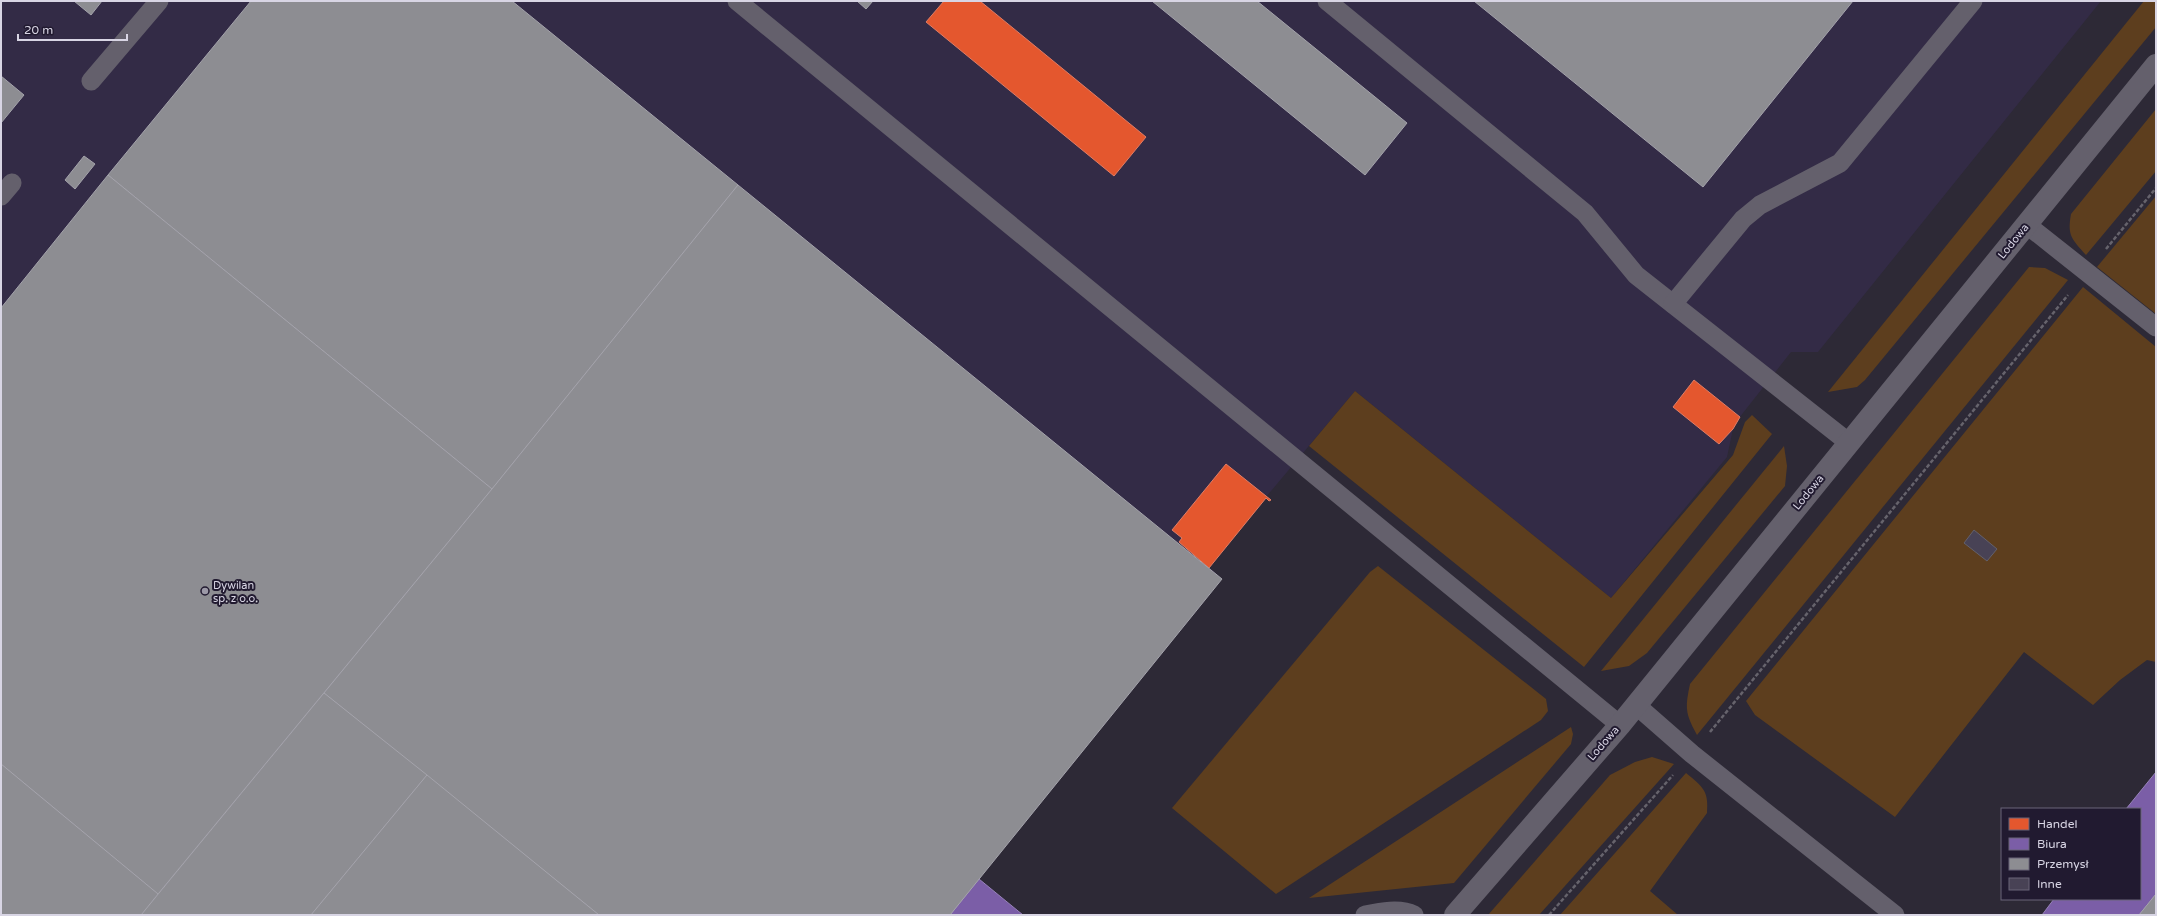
<svg xmlns="http://www.w3.org/2000/svg" width="2157" height="916" viewBox="0 0 2157 916" font-family="'Varela Round',sans-serif">
<style>
.built{fill:#332b46}
.green{fill:#5d3e1e}
.shops{fill:#e4572e;stroke:#e07d65}
.offices{fill:#7b5ea7;stroke:#9782b9}
.industry{fill:#8d8d92;stroke:#a4a3ab}
.building{fill:#484255;stroke:#63606b}
.lines{fill:none;stroke-linecap:round;stroke-linejoin:round}
.path{stroke:#66636c;stroke-width:2.5;stroke-dasharray:4 2;stroke-linecap:butt}
.service{stroke:#64606c;stroke-width:19}
.tertiary{stroke:#64606c;stroke-width:22}
.poi-dot{fill:#9c99a7;stroke:#211a30;stroke-width:1.5}
.labels{text-anchor:middle;stroke-width:4;stroke-linejoin:round;paint-order:stroke}
.street-label{font-size:11px;fill:#d8d5e4;stroke:#211a30}
.poi-label{font-size:11px;fill:#d8d5e4;stroke:#211a30;text-anchor:start}
</style>
<rect width="100%" height="100%" fill="#2d2936"/>
<polygon class="built" points="1,1 2101,1 1818,352 1791,352 1739,418 1733,429 1727,457 1611,598 1355,391 1208,566 1222,579 979,879 1023,915 1,915"/>
<g class="green">
<polygon points="2144,1 2156,1 2156,27 1865,380 1857,387 1828,392"/>
<path d="M2156 109V171L2086 255C2072 239 2067 236 2071 214Z"/>
<polygon points="2156,196 2156,314 2097,267"/>
<path d="M2029 267 2045 268 2068 280 1697 735C1685 713 1685 708 1690 684Z"/>
<polygon points="2083,287 2156,347 2156,662 2147,660 2120,680 2093,705 2024,652 1895,817 1755,715 1746,701"/>
<polygon points="1355,391 1611,598 1733,455 1745,422 1752,415 1772,434 1584,667 1309,446"/>
<polygon points="1784,446 1787,466 1785,486 1647,653 1629,666 1601,671"/>
<polygon points="1378,566 1546,699 1548,711 1541,720 1276,894 1172,808 1370,572"/>
<polygon points="1571,727 1573,734 1571,744 1454,883 1309,898"/>
<polygon points="1652,757 1674,764 1539,915 1488,915 1610,775 1635,762"/>
<path d="M1686 773C1703 787 1709 791 1707 813L1650 891 1678 915H1560Z"/>
</g>
<g class="shops">
<polygon points="944,1 980,1 1146,137 1114,176 926,22"/>
<polygon points="1694,380 1740,417 1733,429 1719,444 1673,407"/>
<polygon points="1226,464 1271,500 1269,501 1266,498 1209,568 1179,542 1182,538 1172,530"/>
</g>
<g class="offices">
<polygon points="2156,772 2156,894 2139,915 2042,915 2054,899 2140,899 2140,809 2126,809"/>
<polygon points="979,879 1023,915 950,915"/>
</g>
<g class="industry">
<polygon points="74,1 102,1 91,15"/>
<polygon points="251,1 512,1 738,185 492,489 108,175"/>
<polygon points="857,1 873,1 866,9"/>
<polygon points="1152,1 1257,1 1407,123 1365,175"/>
<polygon points="1474,1 1853,1 1703,187"/>
<polygon points="1,76 24,95 1,123"/>
<polygon points="84,156 95,164 75,189 65,180"/>
<polygon points="108,175 492,489 158,894 1,764 1,308"/>
<polygon points="738,185 1222,579 950,915 599,915 324,693 492,489"/>
<polygon points="324,693 427,775 311,915 141,915"/>
<polygon points="1,764 158,894 141,915 1,915"/>
<polygon points="427,775 599,915 311,915"/>
<polygon points="2156,894 2156,915 2139,915"/>
</g>
<polygon class="building" points="1974,530 1997,549 1987,561 1964,543"/>
<g class="lines">
<g class="path">
<polyline points="2106,249 2156,188"/>
<polyline points="1710,732 2068,295"/>
<polyline points="1549,915 1673,775"/>
</g>
<g class="service">
<polyline points="737,1 1620,725"/>
<polyline points="1327,1 1585,213 1636,275 1848,442"/>
<polyline points="91,81 159,1"/>
<polyline points="1,196 12,183"/>
<polyline points="2026,224 2156,327"/>
<polyline points="1673,304 1743,219 1760,205 1840,163 1973,1"/>
<polyline points="1636,705 1692,754 1895,915"/>
<path d="M1365 915C1380 912 1400 908 1414 915"/>
</g>
<polyline class="tertiary" points="1455,915 1620,725 2156,65"/>
</g>
<circle class="poi-dot" cx="205" cy="591" r="4"/>
<g class="labels">
<g class="street-label">
<text transform="translate(2013 241) rotate(-51)" y="4">Lodowa</text>
<text transform="translate(1808 492) rotate(-51)" y="4">Lodowa</text>
<text transform="translate(1603 743) rotate(-49)" y="4">Lodowa</text>
</g>
<g class="poi-label">
<text x="213" y="589">Dywilan<tspan x="213" dy="13">sp. z o.o.</tspan></text>
</g>
</g>
<rect width="2157" height="916" fill="none" stroke="#d8d5e4" stroke-width="4"/>
<rect x="2001" y="808" width="140" height="92" fill="#211a30" stroke="#6a6578"/>
<rect x="2009" y="818" width="20" height="12" fill="#e4572e" stroke="#6a6578"/>
<text x="2037" y="828" font-size="12" fill="#d8d5e4">Handel</text>
<rect x="2009" y="838" width="20" height="12" fill="#7b5ea7" stroke="#6a6578"/>
<text x="2037" y="848" font-size="12" fill="#d8d5e4">Biura</text>
<rect x="2009" y="858" width="20" height="12" fill="#8d8d92" stroke="#6a6578"/>
<text x="2037" y="868" font-size="12" fill="#d8d5e4">Przemysł</text>
<rect x="2009" y="878" width="20" height="12" fill="#484255" stroke="#6a6578"/>
<text x="2037" y="888" font-size="12" fill="#d8d5e4">Inne</text>
<path d="M18 34v6h109v-6" fill="none" stroke="#d8d5e4" stroke-width="2"/>
<text x="24" y="34" font-size="12" fill="#d8d5e4" stroke="#211a30" stroke-width="3" paint-order="stroke">20 m</text>
</svg>
